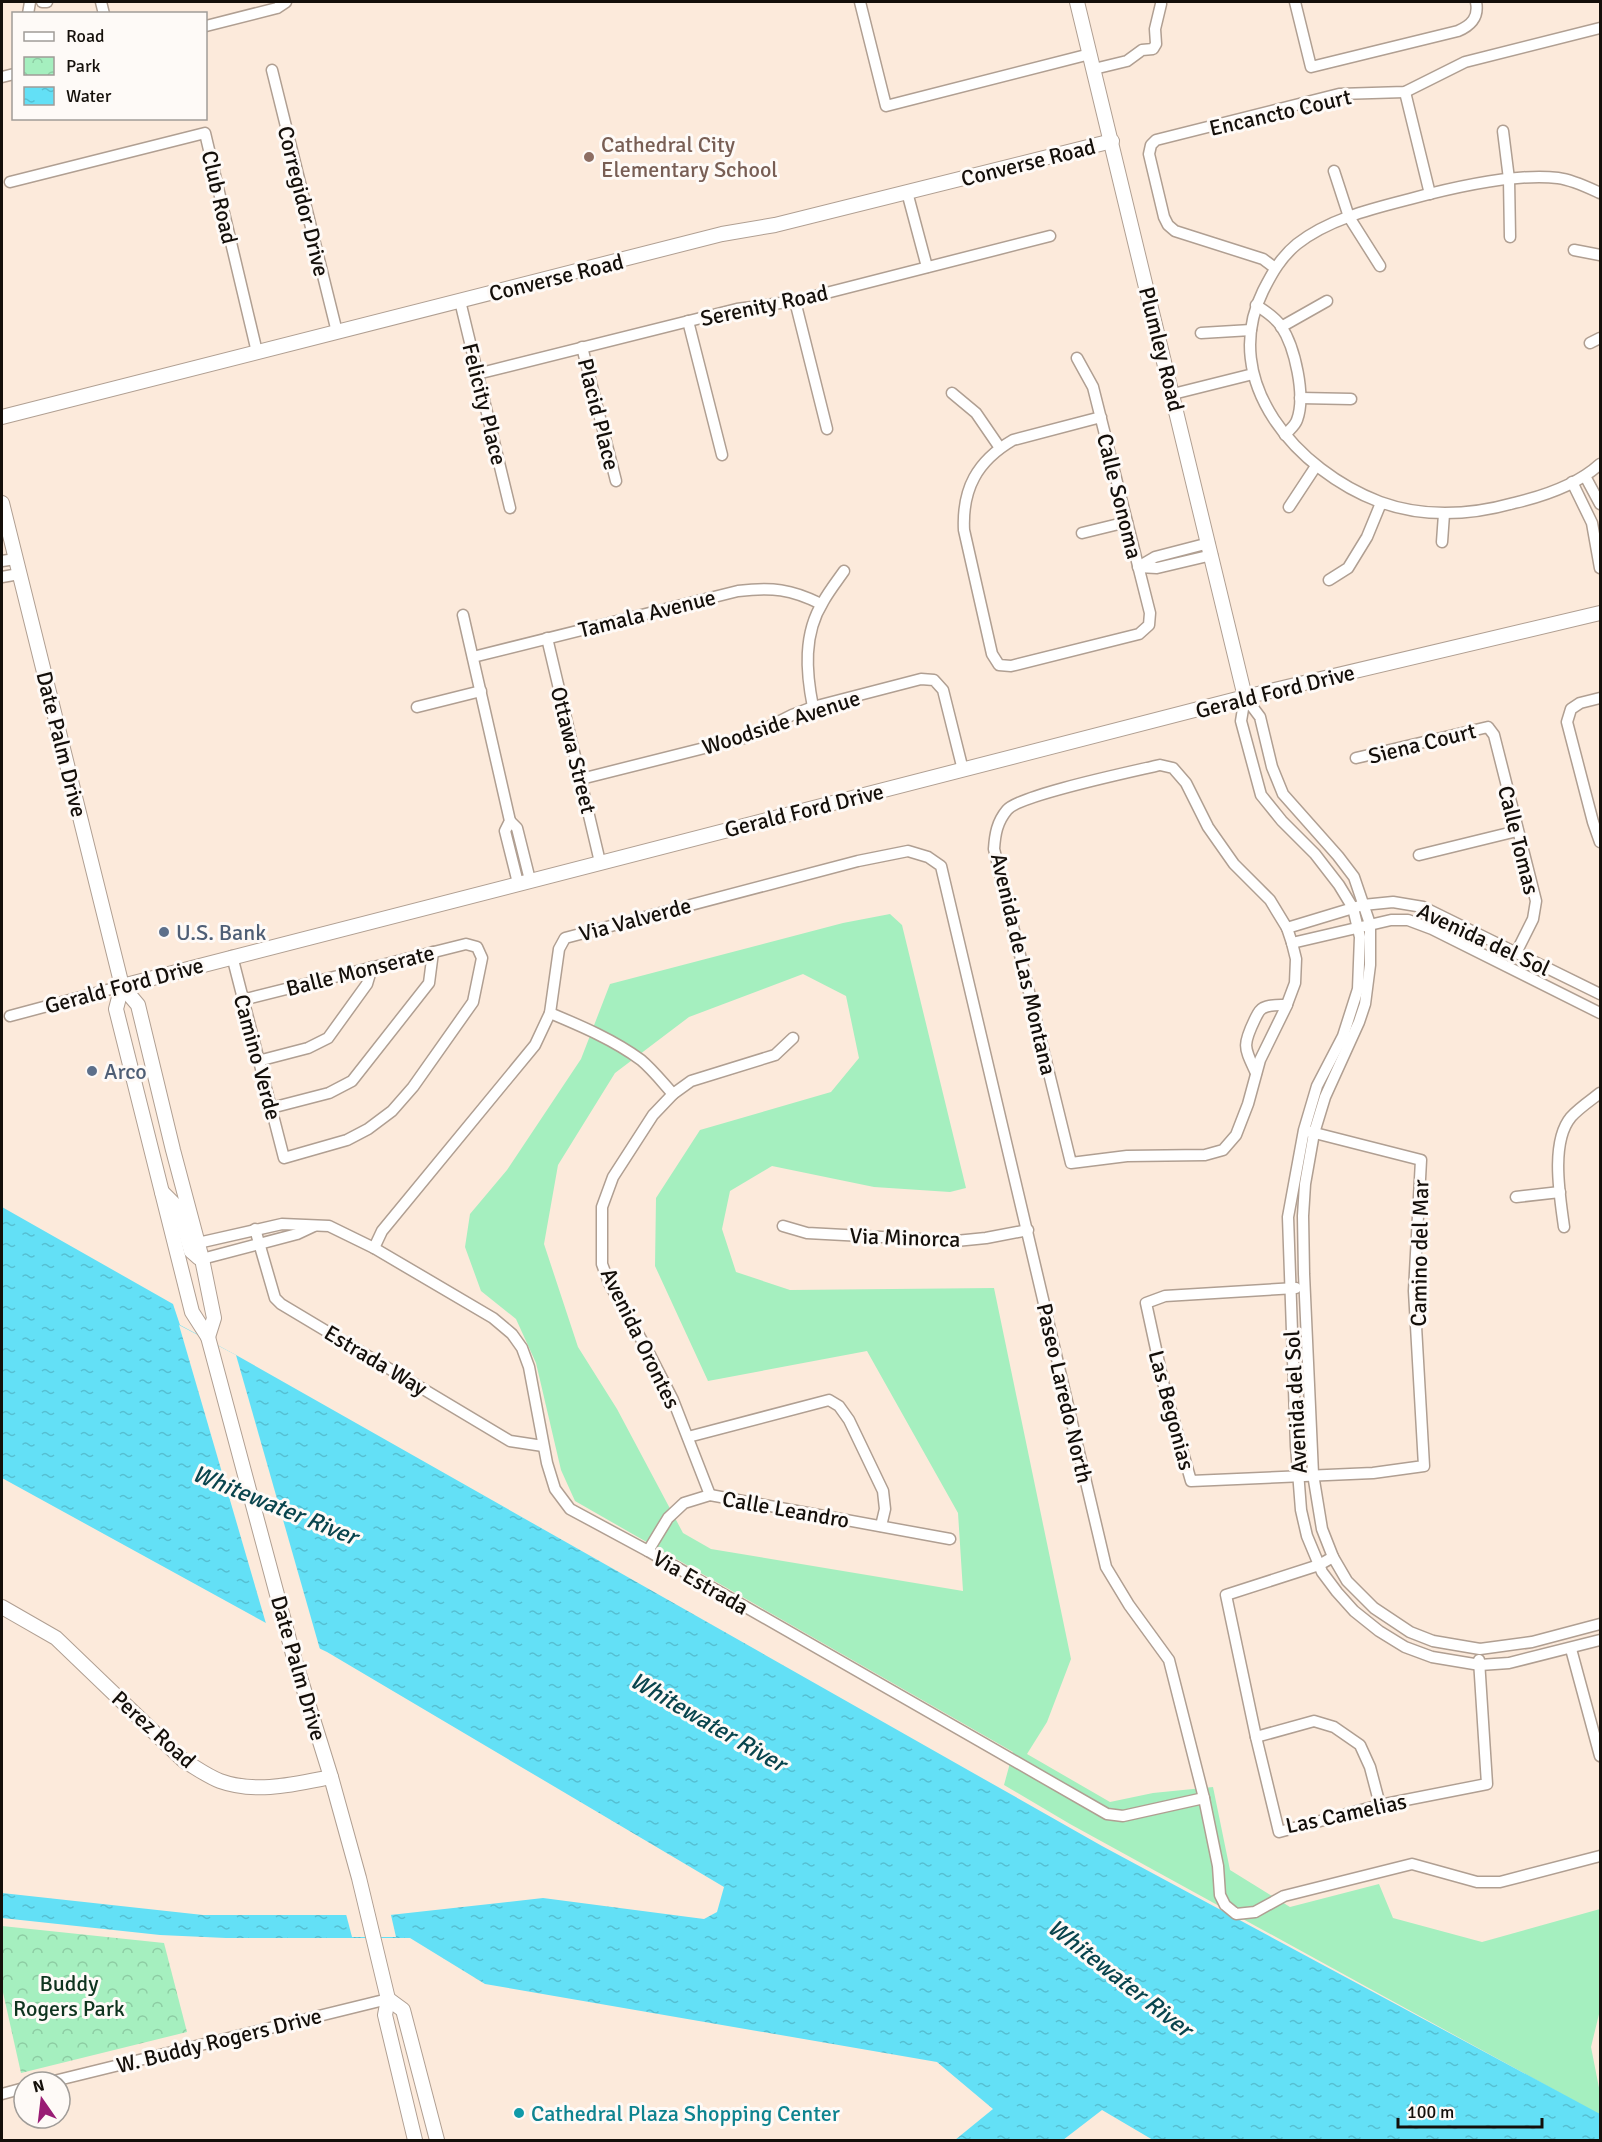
<svg xmlns="http://www.w3.org/2000/svg" width="1602" height="2142" viewBox="0 0 1602 2142" font-family="Signika,sans-serif">
<style>
.grass{fill:#a5efbf;fill-rule:evenodd}
.park{fill:url(#park-crowns)}
.water{fill:url(#water-ripples)}
.pier{fill:#fceadb}
.lines{fill:none;stroke-linecap:round;stroke-linejoin:round}
.street-casing{stroke:#b09f92;stroke-width:13}
.secondary-casing{stroke:#b09f92;stroke-width:16}
.street{stroke:#fff;stroke-width:10}
.secondary{stroke:#fff;stroke-width:14}
.education-dot{fill:#8d6e63;stroke:#fefaf7;stroke-width:2}
.service-dot{fill:#5c6f8a;stroke:#fefaf7;stroke-width:2}
.culture-dot{fill:#0f9aa8;stroke:#fefaf7;stroke-width:2}
.labels{text-anchor:middle;stroke-width:6;stroke-linejoin:round;paint-order:stroke}
.street-label{font-size:22px;fill:#140f0a;stroke:#fefaf7}
.education-label{font-size:22px;fill:#785e54;stroke:#fefaf7;text-anchor:start}
.service-label{font-size:22px;fill:#4e5e75;stroke:#fefaf7;text-anchor:start}
.park-label{font-size:22px;fill:#0e331e;stroke:#fefaf7}
.culture-label{font-size:22px;fill:#0d838f;stroke:#fefaf7;text-anchor:start}
.water-label{font-size:24px;font-style:italic;fill:#09444d;stroke:#fefaf7}
</style>
<defs>
<pattern id="park-crowns" width="20" height="18" patternUnits="userSpaceOnUse" patternTransform="scale(1.5)"><rect width="20" height="18" fill="#a5efbf"/><path d="M2 6a3 3 0 1 1 6 0M12 15a3 3 0 1 1 6 0" fill="none" stroke="#8dcca3"/></pattern>
<pattern id="water-ripples" width="26" height="14" patternUnits="userSpaceOnUse" patternTransform="scale(1.5)"><rect width="26" height="14" fill="#63e0f6"/><path d="M2 4q2-2 4 0t4 0M15 11q2-2 4 0t4 0" fill="none" stroke="#55bfd2"/></pattern>
</defs>
<rect width="100%" height="100%" fill="#fceadb"/>
<path class="grass" d="M890 914 902 925 966 1188 950 1192 874 1187 772 1166 730 1191 722 1229 736 1272 790 1290 994 1288 1071 1659 1047 1722 1027 1754 1110 1802 1153 1793 1213 1787 1230 1870 1290 1907 1379 1884 1393 1918 1482 1942 1600 1909V2010L1591 2047 1600 2093V2115L1070 1824 1004 1785 1013 1752 575 1501 561 1470 536 1363 516 1319 481 1291 465 1247 470 1214 507 1170 581 1059 610 984 843 923ZM803 974 846 996 859 1058 831 1092 700 1130 656 1198 655 1266 708 1381 867 1351 958 1513 963 1591 711 1549 683 1533 617 1409 578 1347 544 1244 558 1165 615 1073 689 1017Z"/>
<polygon class="park" points="2,1926 164,1943 187,2032 21,2073 2,1988"/>
<polygon class="water" points="2,1207 173,1304 180,1325 236,1355 1102,1846 1600,2114 1600,2140 1153,2140 1102,2110 1063,2140 955,2140 993,2109 937,2062 485,1984 410,1938 226,1938 160,1935 2,1918 2,1893 203,1915 390,1915 543,1898 704,1919 717,1912 724,1887 327,1652 266,1623 2,1478"/>
<g class="pier">
<polygon points="179,1325 236,1355 321,1653 267,1627"/>
<polygon points="346,1914 391,1915 396,1937 352,1937"/>
</g>
<g class="lines">
<g class="street-casing">
<g id="street">
<polyline points="42,2 47,2"/>
<polyline points="101,2 104,14"/>
<polyline points="860,2 886,106 1090,54"/>
<path d="M1295 2 1311 67 1458 31C1472 25 1479 17 1476 2"/>
<polyline points="28,14 30,2"/>
<polyline points="206,26 277,8 286,2"/>
<polyline points="1094,69 1127,61 1142,50 1153,49 1156,44 1155,29 1161,4"/>
<polyline points="272,70 337,332"/>
<polyline points="2,77 14,74"/>
<polyline points="1405,92 1430,194"/>
<polyline points="1503,131 1509,179 1510,237"/>
<polyline points="1334,171 1349,217 1380,266"/>
<polyline points="10,182 205,133 257,352"/>
<polyline points="907,192 927,267"/>
<path d="M1600 193C1587 187 1573 180 1558 178 1517 173 1451 188 1410 199 1371 209 1329 219 1297 244 1281 257 1272 273 1263 291 1218 382 1298 471 1380 502 1424 518 1471 515 1514 503 1544 496 1577 485 1600 464"/>
<polyline points="1574,250 1600,255"/>
<polyline points="1275,268 1263,259 1175,231 1168,225 1164,217 1149,154 1151,145 1156,140 1339,94 1405,92 1465,62 1600,28"/>
<polyline points="460,301 510,508"/>
<polyline points="795,301 827,429"/>
<path d="M1256 305C1265 311 1275 317 1281 326 1295 347 1306 396 1297 420 1295 426 1289 430 1285 435"/>
<polyline points="688,321 722,455"/>
<polyline points="1281,327 1327,301"/>
<polyline points="1201,333 1251,330"/>
<polyline points="1590,343 1600,338"/>
<polyline points="582,347 616,481"/>
<path d="M1077 358 1093 387 1150 613 1149 625 1139 634 1011 666 999 665 992 654 964 530C962 489 977 461 1013 440L1101 417"/>
<polyline points="477,374 737,309 795,301 1050,236"/>
<polyline points="952,393 976,413 1000,448"/>
<polyline points="1173,394 1253,374"/>
<polyline points="1300,398 1351,399"/>
<polyline points="1585,476 1600,504"/>
<polyline points="1572,482 1592,523 1600,568"/>
<polyline points="1289,507 1316,466"/>
<polyline points="1082,533 1127,522"/>
<polyline points="1442,542 1444,514"/>
<polyline points="1209,543 1155,557 1138,567 1157,568 1212,555"/>
<polyline points="2,561 15,559"/>
<polyline points="2,577 19,574"/>
<polyline points="1329,580 1348,568 1367,537 1381,503"/>
<polyline points="463,615 510,821 505,831 518,883"/>
<polyline points="547,638 600,862"/>
<path d="M473 657 738 591C772 587 791 589 821 604"/>
<polyline points="1245,697 1241,721 1261,795 1282,821 1315,854 1339,885 1353,908 1360,937 1358,989 1343,1036 1317,1086 1304,1130 1288,1217 1296,1446 1301,1510 1307,1536 1322,1572 1337,1592 1354,1611 1379,1631 1405,1647 1432,1657 1480,1665 1509,1663 1600,1640"/>
<polyline points="1245,697 1260,717 1272,767 1283,794 1338,856 1354,877 1370,924 1370,965 1365,1004 1359,1022 1325,1097 1314,1133 1305,1184 1303,1216 1304,1274 1313,1474 1322,1529 1333,1557 1347,1581 1374,1608 1410,1632 1433,1641 1480,1649 1532,1642 1600,1624"/>
<polyline points="1600,698 1580,703 1571,709 1567,722 1593,822 1600,842"/>
<polyline points="417,707 481,691"/>
<path d="M813 707C806 672 803 634 823 602 829 591 837 581 844 571"/>
<polyline points="1356,758 1488,727 1494,735 1536,901 1533,919 1516,953"/>
<path d="M1160 765 1173 768 1186 783 1208 827 1234 864 1270 900 1287 928 1292 943 1296 959 1295 983 1286 1007 1260 1060 1248 1104 1236 1135 1223 1150 1205 1155 1127 1156 1071 1163 994 849C995 834 997 822 1007 810 1019 795 1135 771 1160 765Z"/>
<polyline points="581,779 748,737 792,715 813,707 921,679 934,680 943,690 963,770"/>
<polyline points="510,821 517,828 530,880"/>
<polyline points="1419,855 1517,831"/>
<polyline points="1287,928 1363,905 1393,902 1423,907 1600,994"/>
<polyline points="1292,943 1391,920 1408,920 1432,929 1600,1013"/>
<polyline points="232,956 284,1158 347,1140 368,1129 392,1111 413,1087 473,1002 482,958 477,947 466,944 242,1000"/>
<path d="M550 1013C581 1026 614 1040 641 1060 653 1070 663 1083 673 1094L653 1115 613 1177 602 1207V1264L609 1283 649 1353 673 1400 710 1495"/>
<polyline points="10,1016 122,986"/>
<polyline points="258,1061 308,1048 328,1038 367,984 372,967"/>
<path d="M1256 1073C1244 1047 1242 1046 1255 1019 1257 1015 1259 1010 1263 1008 1270 1004 1280 1005 1287 1005"/>
<polyline points="673,1094 691,1081 775,1055 793,1038"/>
<polyline points="271,1108 329,1093 352,1081 429,983 433,952"/>
<polyline points="1516,1197 1560,1192"/>
<polyline points="783,1226 807,1233 956,1241 986,1238 1028,1230"/>
<path d="M1564 1227C1560 1197 1550 1142 1571 1117 1579 1108 1591 1100 1600 1093"/>
<polyline points="255,1229 275,1298 281,1304 510,1441 543,1446"/>
<polyline points="198,1243 282,1224 329,1226 374,1248 493,1318 512,1334 522,1348 529,1367 547,1463 555,1489 570,1509 648,1551 1107,1814 1123,1816 1204,1798"/>
<polyline points="374,1248 382,1231 535,1045 550,1013 559,949 565,938 858,861 908,851 928,857 941,866 1106,1567 1129,1605 1169,1660 1204,1798 1218,1866 1220,1895 1225,1905 1236,1914 1255,1912 1284,1896 1412,1864 1477,1882 1500,1882 1600,1856"/>
<polyline points="202,1259 297,1234 314,1226"/>
<polyline points="1296,1288 1165,1296 1146,1303 1164,1386 1191,1481 1373,1473 1424,1466 1414,1291 1421,1160 1307,1131"/>
<polyline points="688,1437 829,1400 839,1406 849,1420 883,1491 885,1509 881,1526"/>
<polyline points="648,1551 668,1518 684,1503 710,1495 950,1539"/>
<polyline points="1333,1557 1319,1565 1226,1595 1256,1737 1279,1832 1380,1805 1487,1784 1479,1660"/>
<polyline points="1571,1649 1600,1756"/>
<polyline points="1256,1737 1314,1721 1334,1727 1360,1745 1370,1767 1380,1805"/>
<polyline points="50,2082 388,1999"/>
<polyline points="2,2094 24,2088"/>
</g>
</g>
<g class="secondary-casing">
<g id="secondary">
<polyline points="1077,2 1245,697"/>
<polyline points="2,417 722,234 775,225 1112,141"/>
<polyline points="2,503 122,986 138,1005 173,1150 202,1259 214,1318 208,1337"/>
<polyline points="122,986 1245,697 1600,613"/>
<polyline points="122,986 116,1009 192,1312 208,1337 294,1658 331,1777 359,1878 388,1999 385,2015 415,2140"/>
<polyline points="162,1192 179,1209 191,1251 199,1258"/>
<path d="M2 1607 56 1638 183 1760C195 1767 207 1776 220 1781 256 1794 295 1784 331 1777"/>
<polyline points="388,1999 403,2010 437,2140"/>
</g>
</g>
<use href="#street" class="street"/>
<use href="#secondary" class="secondary"/>
</g>
<circle class="education-dot" cx="589" cy="157" r="6"/>
<g class="service-dot">
<circle cx="164" cy="932" r="6"/>
<circle cx="92" cy="1071" r="6"/>
</g>
<circle class="culture-dot" cx="519" cy="2113" r="6"/>
<g class="labels">
<g class="street-label">
<text transform="translate(1280 112) rotate(-13)" y="8">Encancto Court</text>
<text transform="translate(1028 162) rotate(-14)" y="8">Converse Road</text>
<text transform="translate(220 197) rotate(77)" y="8">Club Road</text>
<text transform="translate(304 201) rotate(76)" y="8">Corregidor Drive</text>
<text transform="translate(556 277) rotate(-14)" y="8">Converse Road</text>
<text transform="translate(764 305) rotate(-12)" y="8">Serenity Road</text>
<text transform="translate(1162 349) rotate(76)" y="8">Plumley Road</text>
<text transform="translate(485 404) rotate(76)" y="8">Felicity Place</text>
<text transform="translate(599 414) rotate(76)" y="8">Placid Place</text>
<text transform="translate(1120 496) rotate(76)" y="8">Calle Sonoma</text>
<text transform="translate(647 613) rotate(-14)" y="8">Tamala Avenue</text>
<text transform="translate(1275 691) rotate(-14)" y="8">Gerald Ford Drive</text>
<text transform="translate(781 722) rotate(-18)" y="8">Woodside Avenue</text>
<text transform="translate(1422 743) rotate(-14)" y="8">Siena Court</text>
<text transform="translate(62 744) rotate(76)" y="8">Date Palm Drive</text>
<text transform="translate(574 750) rotate(76)" y="8">Ottawa Street</text>
<text transform="translate(804 810) rotate(-14)" y="8">Gerald Ford Drive</text>
<text transform="translate(1519 840) rotate(76)" y="8">Calle Tomas</text>
<text transform="translate(635 919) rotate(-15)" y="8">Via Valverde</text>
<text transform="translate(1484 939) rotate(25)" y="8">Avenida del Sol</text>
<text transform="translate(1024 964) rotate(77)" y="8">Avenida de Las Montana</text>
<text transform="translate(360 970) rotate(-14)" y="8">Balle Monserate</text>
<text transform="translate(124 985) rotate(-15)" y="8">Gerald Ford Drive</text>
<text transform="translate(258 1057) rotate(75)" y="8">Camino Verde</text>
<text transform="translate(905 1237) rotate(2)" y="8">Via Minorca</text>
<text transform="translate(1419 1253) rotate(-89)" y="8">Camino del Mar</text>
<text transform="translate(641 1338) rotate(64)" y="8">Avenida Orontes</text>
<text transform="translate(376 1360) rotate(31)" y="8">Estrada Way</text>
<text transform="translate(1065 1393) rotate(77)" y="8">Paseo Laredo North</text>
<text transform="translate(1295 1402) rotate(-93)" y="8">Avenida del Sol</text>
<text transform="translate(1172 1410) rotate(75)" y="8">Las Begonias</text>
<text transform="translate(786 1509) rotate(10)" y="8">Calle Leandro</text>
<text transform="translate(701 1582) rotate(30)" y="8">Via Estrada</text>
<text transform="translate(299 1668) rotate(74)" y="8">Date Palm Drive</text>
<text transform="translate(154 1729) rotate(42)" y="8">Perez Road</text>
<text transform="translate(1346 1813) rotate(-12)" y="8">Las Camelias</text>
<text transform="translate(219 2040) rotate(-14)" y="8">W. Buddy Rogers Drive</text>
</g>
<g class="education-label">
<text x="601" y="152">Cathedral City<tspan x="601" dy="25">Elementary School</tspan></text>
</g>
<g class="service-label">
<text x="176" y="940">U.S. Bank</text>
<text x="104" y="1079">Arco</text>
</g>
<g class="park-label">
<text x="69" y="1991">Buddy<tspan x="69" dy="25">Rogers Park</tspan></text>
</g>
<g class="culture-label">
<text x="531" y="2121">Cathedral Plaza Shopping Center</text>
</g>
<g class="water-label">
<text transform="translate(275 1505) rotate(22)" y="8">Whitewater River</text>
<text transform="translate(708 1722) rotate(30)" y="8">Whitewater River</text>
<text transform="translate(1120 1978) rotate(38)" y="8">Whitewater River</text>
</g>
</g>
<rect width="1602" height="2142" fill="none" stroke="#140f0a" stroke-width="6"/>
<rect x="12" y="12" width="195" height="108" fill="#fefaf7" stroke="#a09c98" stroke-width="1.5"/>
<rect x="24" y="32" width="30" height="9" fill="#ffffff" stroke="#a09c98" stroke-width="1.5"/>
<text x="66" y="42" font-size="18" fill="#140f0a">Road</text>
<rect x="24" y="57" width="30" height="18" fill="url(#park-crowns)" stroke="#a09c98" stroke-width="1.5"/>
<text x="66" y="72" font-size="18" fill="#140f0a">Park</text>
<rect x="24" y="87" width="30" height="18" fill="url(#water-ripples)" stroke="#a09c98" stroke-width="1.5"/>
<text x="66" y="102" font-size="18" fill="#140f0a">Water</text>
<g transform="translate(42 2100) rotate(346)"><circle r="28" fill="#fefaf7" stroke="#a09c98" stroke-width="1.5"/>
<path d="M0-4.5L10 22L0 15L-10 22Z" fill="#991c74"/>
<text y="-9" font-size="16" font-weight="bold" text-anchor="middle" fill="#140f0a">N</text>
</g>
<path d="M1398 2118v9h144v-9" fill="none" stroke="#140f0a" stroke-width="3"/>
<text x="1407" y="2118" font-size="18" fill="#140f0a" stroke="#fefaf7" stroke-width="4.5" paint-order="stroke">100 m</text>
</svg>
